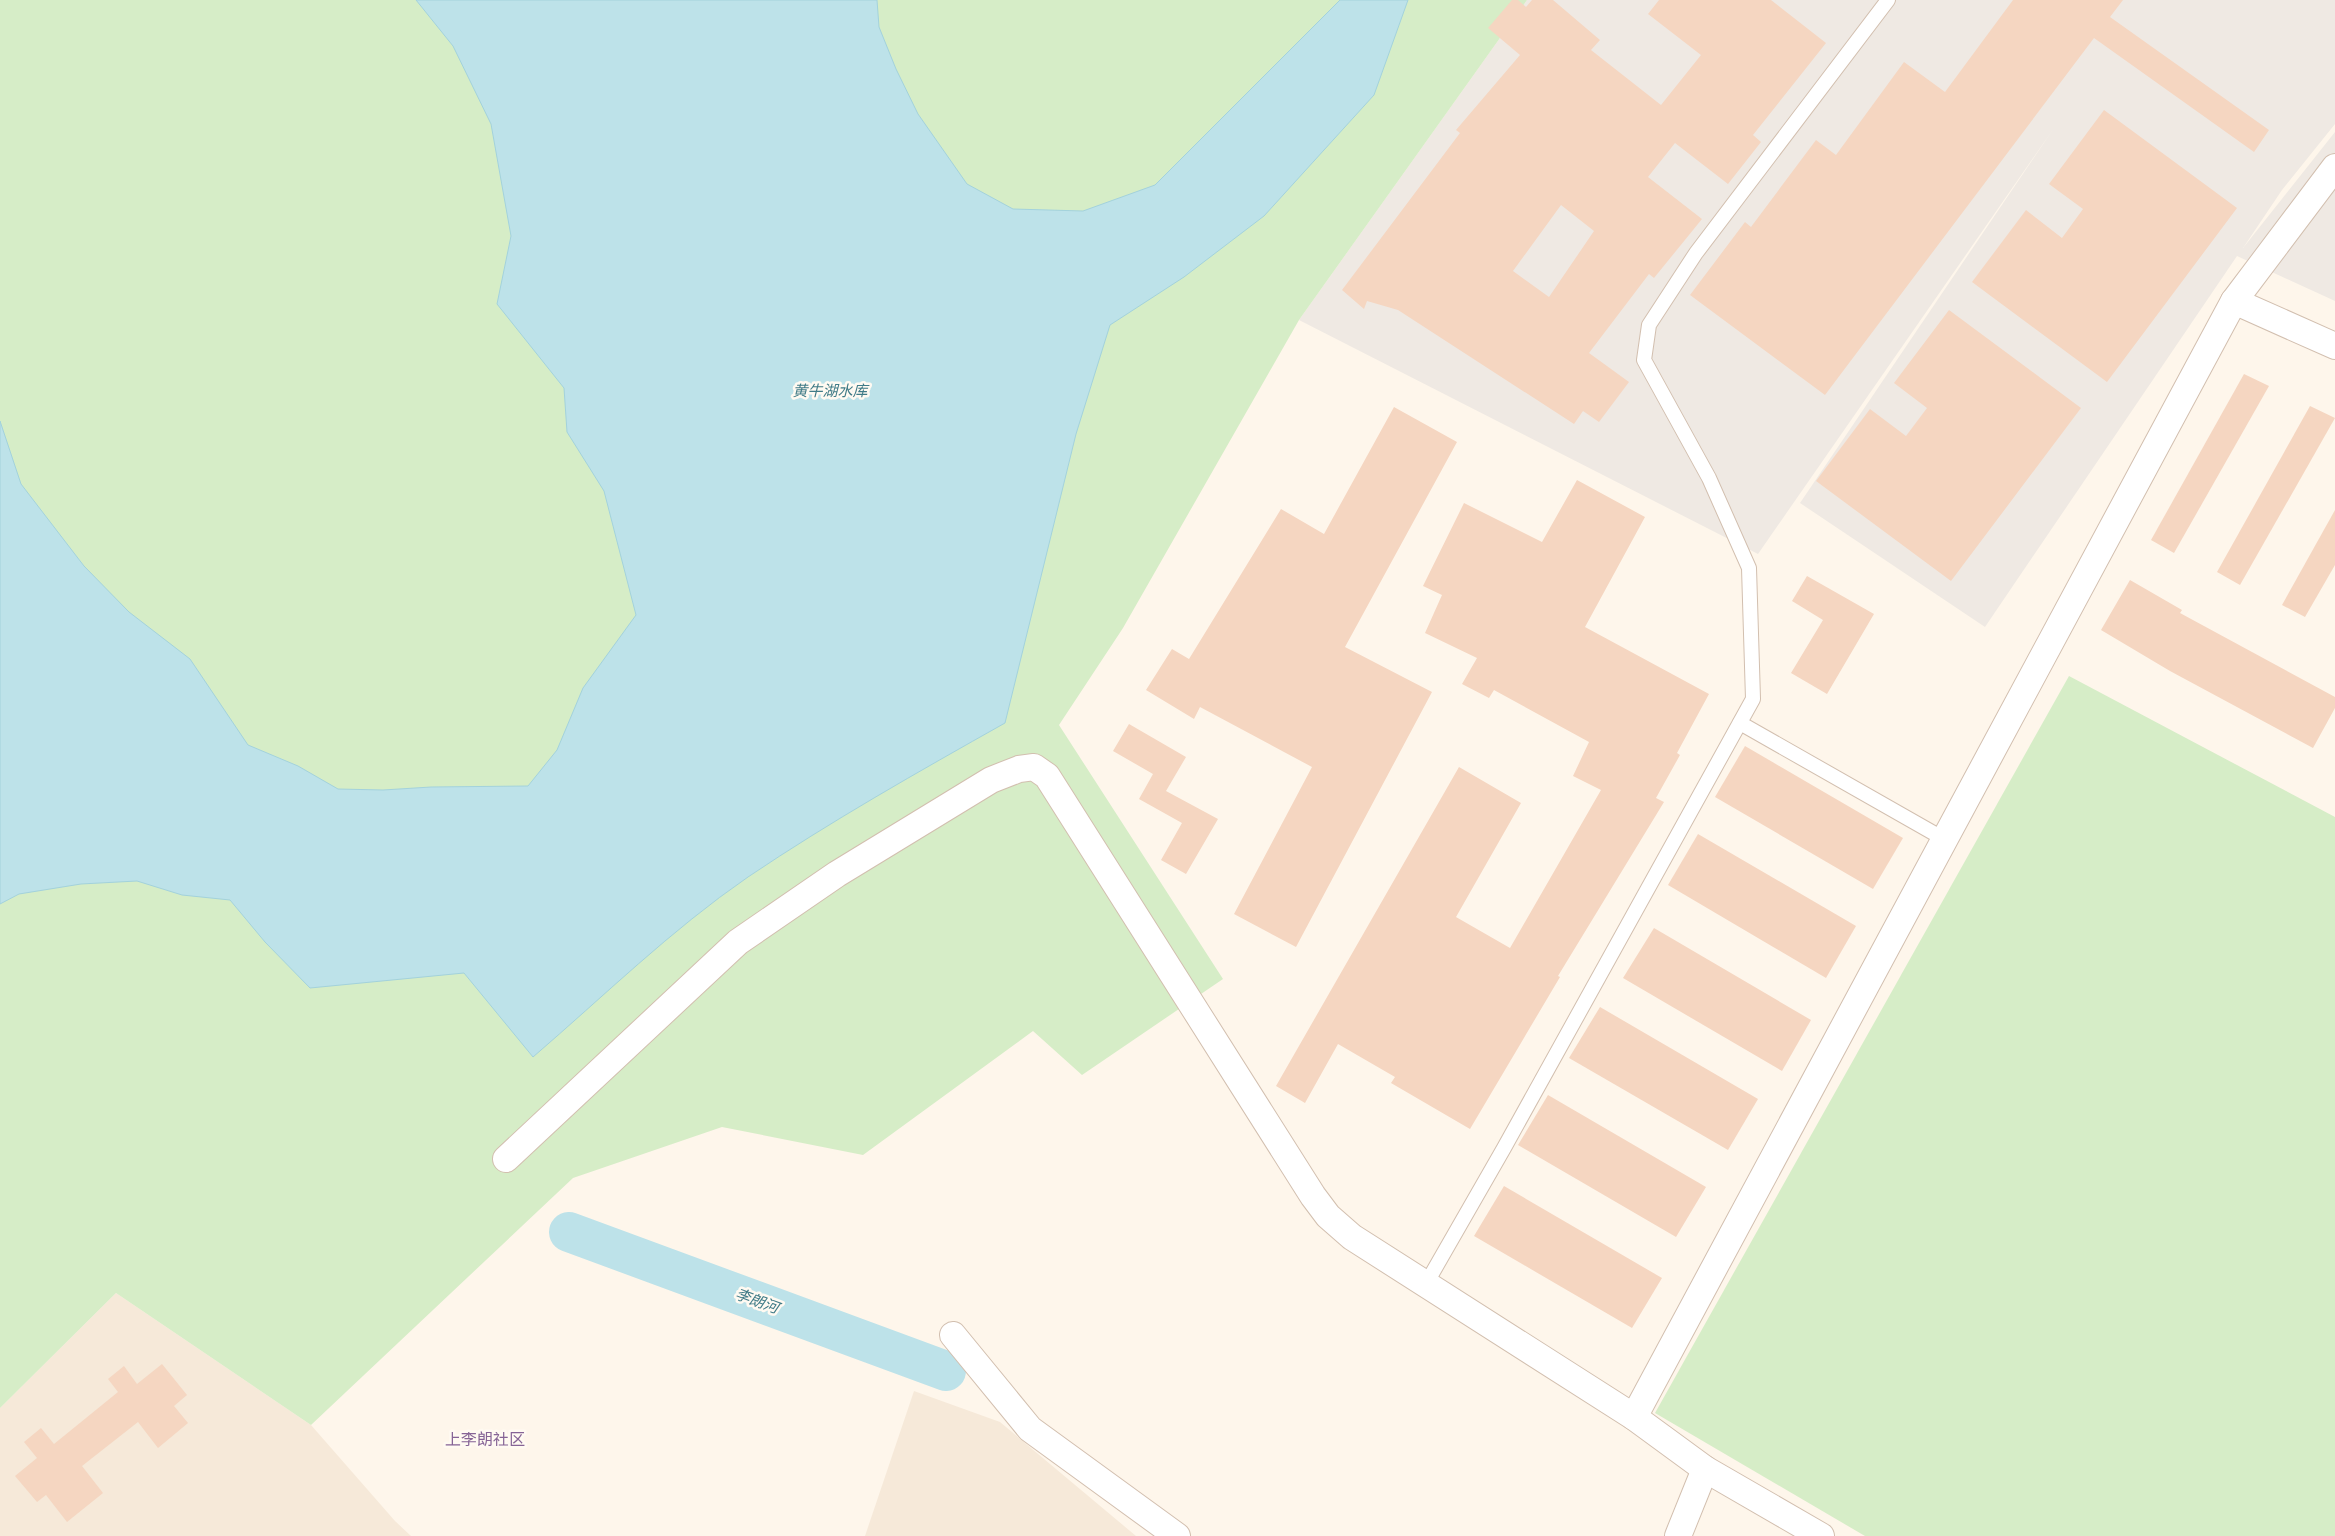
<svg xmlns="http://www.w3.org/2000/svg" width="2335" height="1536" viewBox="0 0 2335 1536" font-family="Rubik,'Noto Sans SC',sans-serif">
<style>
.residential{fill:#f6e9d9}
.industrial{fill:#efe9e3}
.green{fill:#d6edc7}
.water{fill:#bde2e9;stroke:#a3d2dc}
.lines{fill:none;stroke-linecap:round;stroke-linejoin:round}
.river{stroke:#bde2e9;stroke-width:40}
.building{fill:#f5d6c1;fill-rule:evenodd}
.lane-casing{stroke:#d2bfaf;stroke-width:16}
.street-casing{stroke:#d2bfaf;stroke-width:28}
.lane{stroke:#fff;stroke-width:14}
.street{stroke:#fff;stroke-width:26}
.labels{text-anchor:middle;stroke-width:5;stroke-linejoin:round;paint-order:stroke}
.water-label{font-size:15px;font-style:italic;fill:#407b87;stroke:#fffaf2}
.quarter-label{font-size:16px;fill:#866496;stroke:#fffaf2}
</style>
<rect width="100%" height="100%" fill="#fef6eb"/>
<g class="residential">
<polygon points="116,1293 311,1425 395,1521 411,1536 0,1536 0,1408"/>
<polygon points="914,1391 1000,1422 1136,1536 865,1536"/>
</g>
<polygon class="industrial" points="1527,0 2335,0 2335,124 2282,190 2243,248 2335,132 2335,301 2237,256 1985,627 1800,503 2054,128 1758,554 1299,320"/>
<g class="green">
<polygon points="0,0 1527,0 1299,320 1123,628 1059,725 1223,979 1082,1075 1033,1031 863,1155 722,1127 573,1178 311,1425 116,1293 0,1408"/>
<polygon points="2069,676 2335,817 2335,1536 1865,1536 1655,1413"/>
</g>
<path class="water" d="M416 0H877L879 27 896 69 918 114 967 184 1013 209 1083 211 1155 185 1340 0H1408L1374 95 1264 216 1184 277 1110 325 1076 434 1005 723C918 772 831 821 748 877 671 930 604 996 533 1057L464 973 310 988 265 942 230 900 182 895 137 881 81 884 19 894 0 904V421L21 484 84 566 129 612 190 659 248 745 298 766 338 789 383 790 431 787 528 786 557 750 583 688 636 615 604 491 567 432 564 388 497 304 511 236 491 124 453 46Z"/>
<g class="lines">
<polyline class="river" points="569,1232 946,1371"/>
</g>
<g class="building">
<path d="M1512 0H1518L1526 7 1532 0H1553L1600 40 1591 50 1661 105 1701 55 1648 14 1659 0H1771L1826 43 1753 135 1761 142 1728 184 1675 143 1648 177 1702 219 1654 278 1649 274 1589 353 1629 382 1599 422 1583 411 1574 424 1398 310 1367 301 1364 309 1342 290 1460 133 1456 130 1520 55 1488 28ZM1561 205 1594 231 1549 297 1513 271Z"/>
<polygon points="2013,0 2123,0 2110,17 2269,130 2254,152 2094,38 1825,395 1690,295 1745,222 1751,227 1816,140 1836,155 1904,62 1945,92"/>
<polygon points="2104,110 2237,208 2107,382 1972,282 2026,210 2062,238 2083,209 2049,184"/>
<polygon points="1949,310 2081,408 1951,581 1816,481 1870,409 1906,436 1927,408 1894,383"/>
<polygon points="2244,374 2269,386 2174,553 2151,540"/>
<polygon points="2310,406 2335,418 2240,585 2217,572"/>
<polygon points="1394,407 1457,442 1345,647 1432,692 1296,947 1234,914 1312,767 1200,707 1194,719 1146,690 1172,649 1189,659 1281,509 1324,534"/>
<polygon points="1577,480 1645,517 1585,627 1709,694 1677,753 1680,755 1656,798 1664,802 1558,976 1560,977 1470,1129 1391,1083 1395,1077 1338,1044 1305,1103 1276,1086 1459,767 1521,803 1456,917 1510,948 1601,790 1573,776 1589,742 1494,690 1489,698 1462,684 1477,658 1425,633 1442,595 1423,586 1464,503 1542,542"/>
<polygon points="2335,510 2335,565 2305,617 2282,605"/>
<polygon points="1807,576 1874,614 1827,694 1791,673 1823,620 1792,601"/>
<polygon points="2130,580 2182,610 2180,613 2335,697 2335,708 2313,748 2170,671 2101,630"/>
<polygon points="1129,724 1186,757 1166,791 1218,819 1186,874 1161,860 1182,823 1139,799 1153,774 1113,751"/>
<polygon points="1745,746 1903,838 1873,889 1715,797"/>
<polygon points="1698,834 1856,926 1826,978 1668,885"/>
<polygon points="1654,928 1811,1020 1782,1071 1623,978"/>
<polygon points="1600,1007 1758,1099 1728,1150 1569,1058"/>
<polygon points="1548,1095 1706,1187 1676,1237 1518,1145"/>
<polygon points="1504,1186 1662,1278 1632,1328 1474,1236"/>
<polygon points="162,1364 187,1395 174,1406 188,1423 158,1448 138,1422 82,1466 103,1493 67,1522 46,1495 37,1502 15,1476 37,1458 24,1442 41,1428 54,1444 118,1392 108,1379 124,1366 137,1384"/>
</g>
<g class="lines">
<g class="lane-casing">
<g id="lane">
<polyline points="1740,723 1944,839"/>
<polyline points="1426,1284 1504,1148 1753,699 1749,568 1709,478 1644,360 1649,325 1696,253 1888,0"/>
</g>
</g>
<g class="street-casing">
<g id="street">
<polyline points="2234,301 2335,346"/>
<polyline points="506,1159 738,942 837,874 991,780 1019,769 1034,767 1047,776 1313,1196 1328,1216 1352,1237 1634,1417 1705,1469 1821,1536"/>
<polyline points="953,1335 1030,1429 1177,1536"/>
<polyline points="1634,1417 2234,301 2335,167"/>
<polyline points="1678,1536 1705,1469"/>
</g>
</g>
<use href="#lane" class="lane"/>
<use href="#street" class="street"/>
</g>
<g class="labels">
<g class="water-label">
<text x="830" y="396">黄牛湖水库</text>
<text transform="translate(757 1301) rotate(20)" y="5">李朗河</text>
</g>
<g class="quarter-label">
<text x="485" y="1445">上李朗社区</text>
</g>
</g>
</svg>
